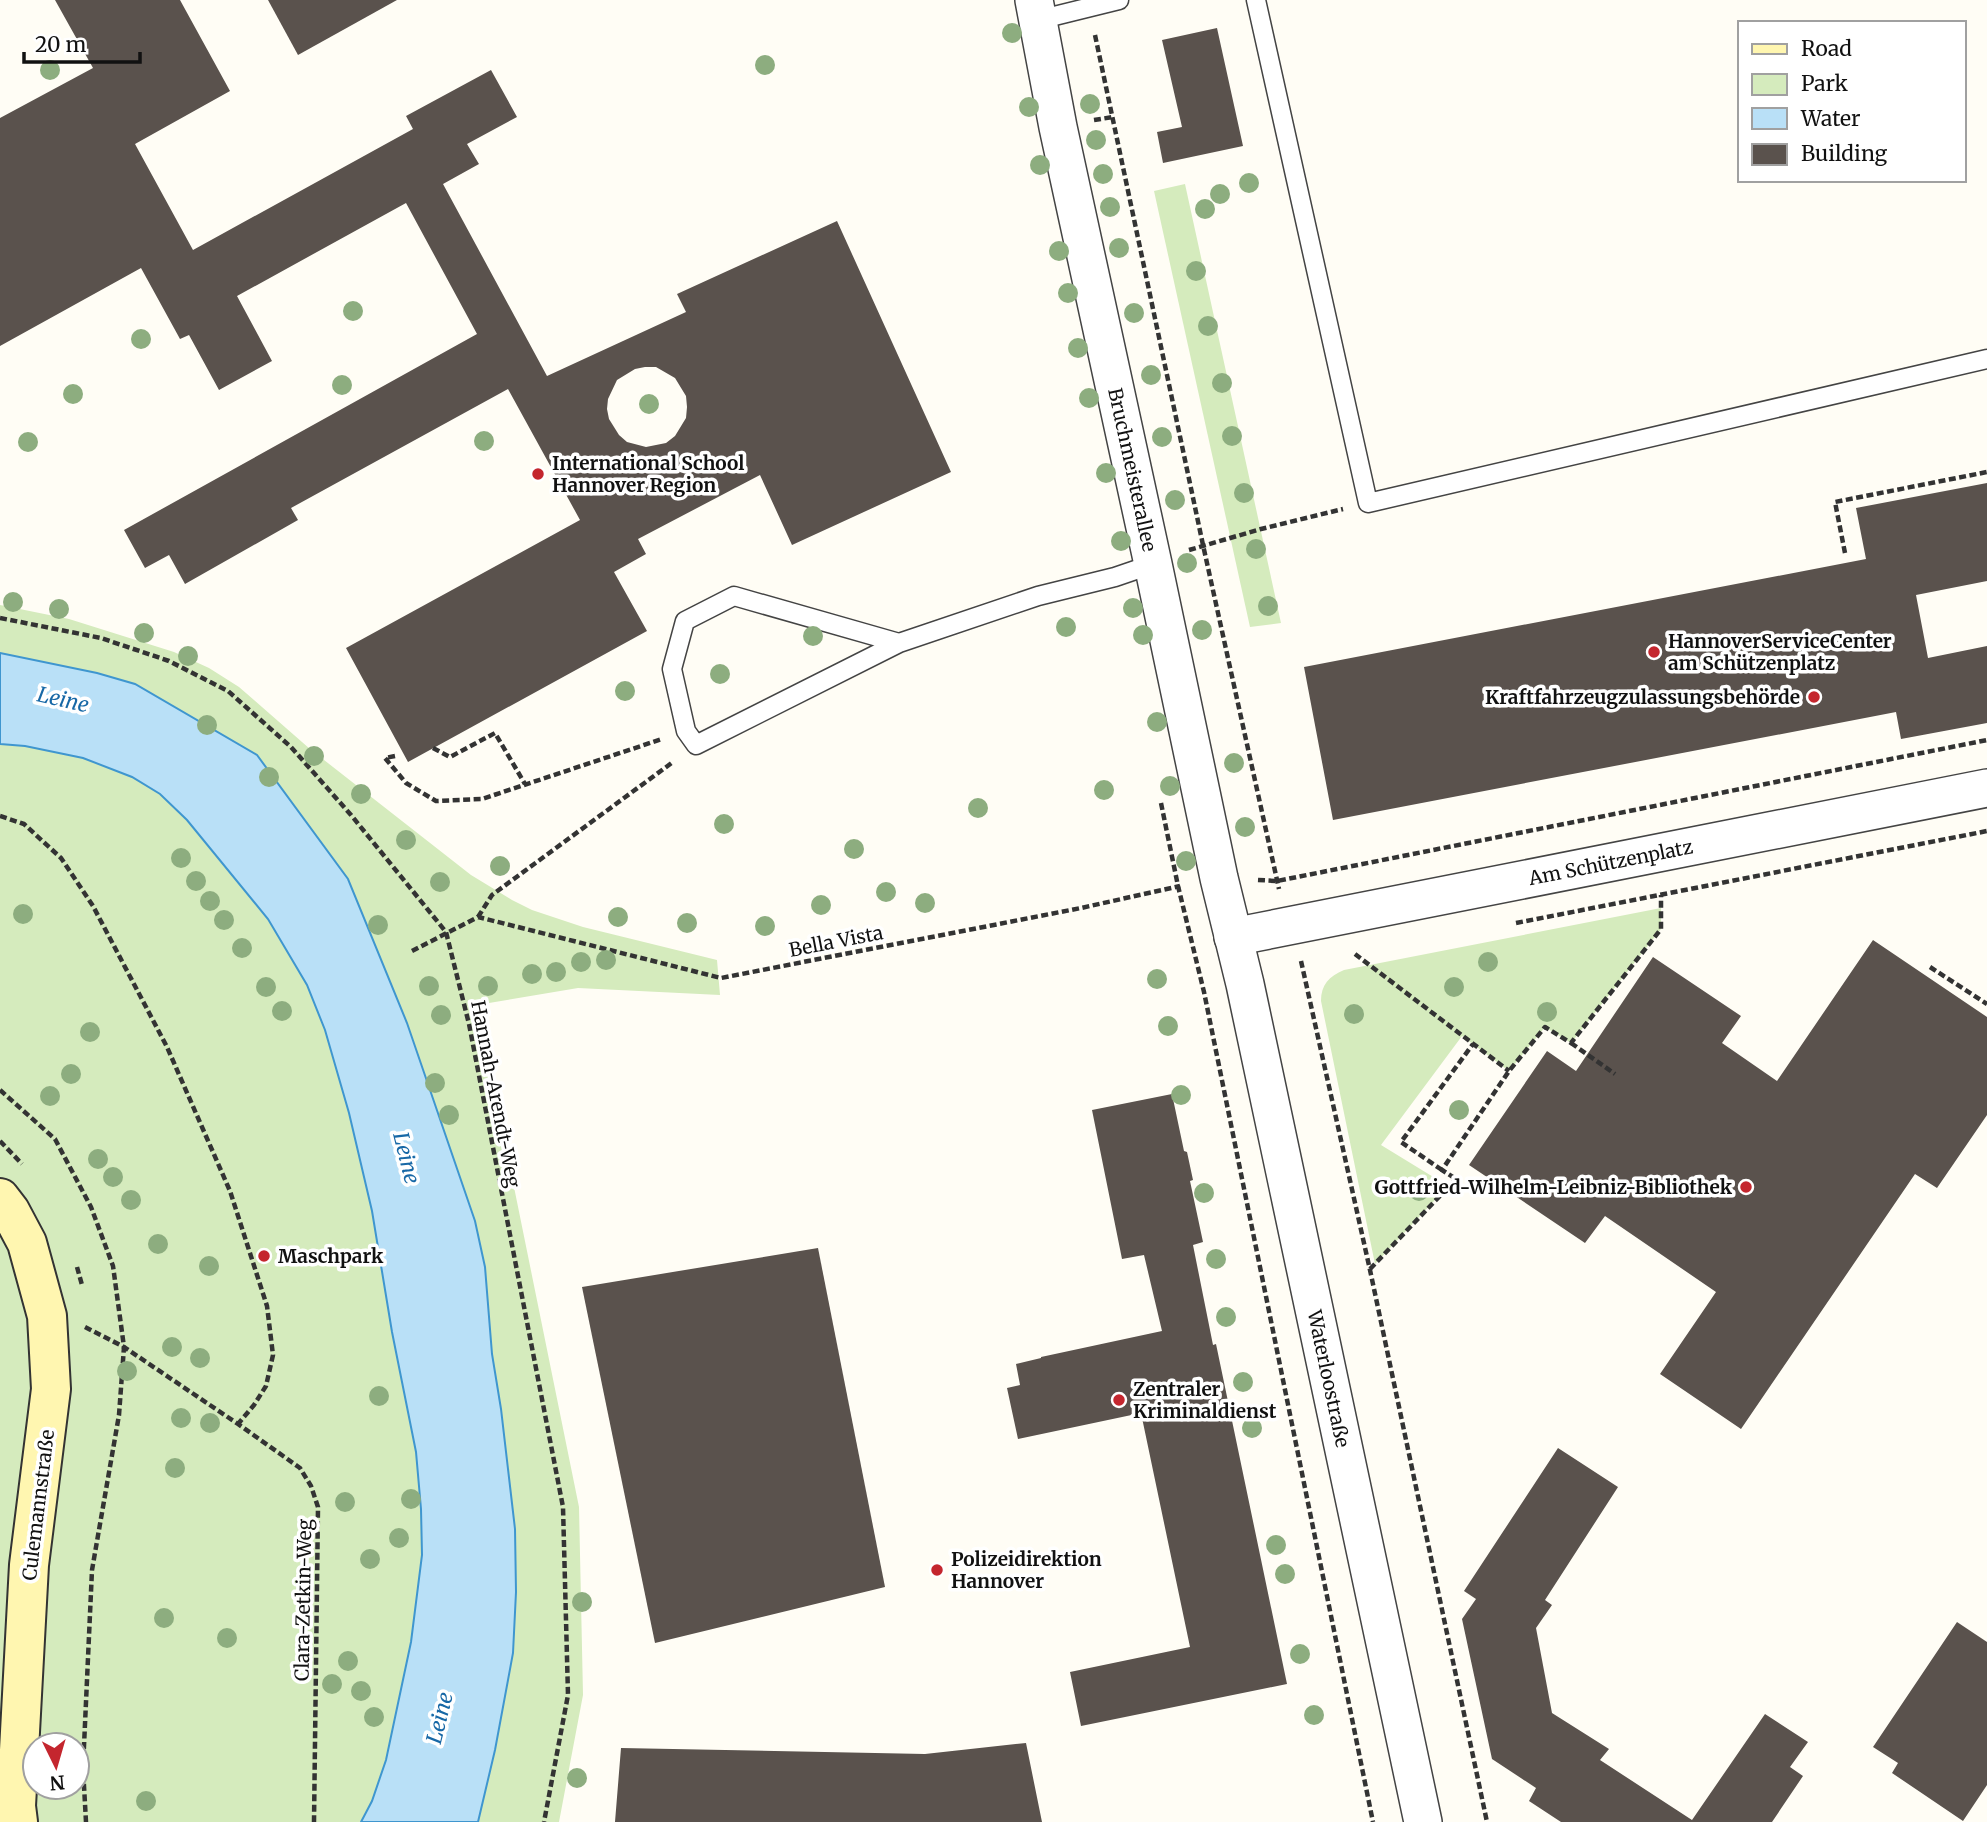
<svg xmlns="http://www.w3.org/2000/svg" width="1987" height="1822" viewBox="0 0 1987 1822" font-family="Merriweather,serif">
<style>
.green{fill:#d5ebbd;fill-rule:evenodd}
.water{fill:#b9e0f7;stroke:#3f96cf;stroke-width:2}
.building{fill:#5a524d;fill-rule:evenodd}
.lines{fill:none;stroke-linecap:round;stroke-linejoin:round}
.lane-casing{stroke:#444;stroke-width:21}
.street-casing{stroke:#444;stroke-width:40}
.secondary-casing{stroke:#333;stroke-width:42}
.path{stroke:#333;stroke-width:4.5;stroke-dasharray:7 3.5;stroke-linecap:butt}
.lane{stroke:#fff;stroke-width:18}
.street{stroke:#fff;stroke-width:37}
.secondary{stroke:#fff6b0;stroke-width:38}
.tree{fill:#8dad7f}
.poi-dot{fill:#c4262e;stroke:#fff;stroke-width:2.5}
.labels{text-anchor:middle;stroke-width:7;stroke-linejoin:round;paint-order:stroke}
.poi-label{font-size:19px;font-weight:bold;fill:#111;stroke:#fff;text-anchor:start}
.street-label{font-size:19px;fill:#111;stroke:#fff}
.water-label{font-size:21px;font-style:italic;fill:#1768a6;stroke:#fff}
</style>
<rect width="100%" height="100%" fill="#fffdf5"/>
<g class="green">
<polygon points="1185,184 1281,623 1250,627 1154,191"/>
<path d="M0 605 69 619 174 652 209 668 239 687 310 749 471 875 512 900 532 910 583 927 717 960 720 995 578 988 477 1005 579 1507 583 1695 559 1822H0ZM35 1745H77V1787H35Z"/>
<path d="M1661 908V929L1571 1043 1545 1027 1509 1071 1462 1036 1381 1145 1448 1186 1375 1264 1321 1001C1321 985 1329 976 1344 970Z"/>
</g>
<polygon class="water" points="0,653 97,673 135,684 257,755 348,879 407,1023 475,1221 485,1267 492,1354 501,1409 515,1529 516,1592 513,1653 495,1750 478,1822 361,1822 372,1801 386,1760 411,1642 422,1555 421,1509 416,1452 392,1332 372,1211 349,1113 325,1030 307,985 268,919 187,820 160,794 132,777 83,758 25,746 0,744"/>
<g class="building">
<path d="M55 0H180L230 91 135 144 193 250 413 129 406 116 491 70 517 117 467 144 479 164 443 184 547 376 686 312 677 294 837 221 951 472 792 545 760 475 638 539 646 554 614 572 647 631 408 762 346 648 580 520 508 389 291 508 298 520 185 584 169 555 145 568 124 530 477 334 406 203 237 296 272 361 219 390 189 335 180 339 141 268 0 346V118L93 68ZM645 367H656L675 378 686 396 687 407 686 418 675 436 666 443 646 447 627 442 619 435 609 419 607 409 608 399 617 380 635 369Z"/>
<polygon points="268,0 397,0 298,55"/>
<polygon points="1217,28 1243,146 1163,163 1157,132 1182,127 1162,40"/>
<polygon points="1987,483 1987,581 1916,595 1928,658 1987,646 1987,723 1901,739 1896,712 1333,820 1304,667 1866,559 1856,508"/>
<polygon points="1873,940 1987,1017 1987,1115 1937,1188 1915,1174 1741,1429 1660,1374 1716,1292 1605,1216 1585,1243 1469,1165 1547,1051 1576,1071 1653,957 1741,1016 1722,1043 1777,1081"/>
<polygon points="1172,1094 1184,1151 1187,1152 1193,1180 1190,1181 1203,1242 1193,1245 1213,1345 1216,1344 1287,1684 1081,1726 1070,1672 1190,1647 1141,1413 1018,1439 1007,1388 1020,1385 1016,1364 1041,1358 1041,1357 1162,1331 1144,1255 1122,1259 1092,1110"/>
<polygon points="818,1248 885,1587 655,1643 582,1287"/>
<polygon points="1558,1448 1618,1487 1545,1600 1552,1605 1536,1628 1552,1713 1609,1749 1600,1760 1692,1820 1765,1714 1808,1742 1790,1767 1803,1776 1772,1822 1561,1822 1529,1801 1536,1788 1492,1759 1462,1619 1476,1599 1464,1591"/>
<polygon points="1957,1622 1987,1642 1987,1785 1963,1821 1892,1773 1898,1763 1873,1747"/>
<polygon points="1026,1743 1042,1822 615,1822 621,1748 925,1754"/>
</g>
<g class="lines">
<g class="lane-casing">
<g id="lane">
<polyline points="1256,0 1368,503 1987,359"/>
<polyline points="1038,20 1119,0"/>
<polyline points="899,643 734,596 685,621 672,669 686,731 696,745 899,643 1038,596 1115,577 1153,564"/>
</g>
</g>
<g class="street-casing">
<g id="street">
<path id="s1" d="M1034 0 1058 127 1153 564 1219 878 1245 984 1423 1822"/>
<path id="s2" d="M1233 937 1987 788"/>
</g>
</g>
<g class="secondary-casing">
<polyline id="secondary" points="0,1198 10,1211 27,1243 47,1316 51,1389 29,1565 16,1806 18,1822"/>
</g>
<g class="path">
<polyline points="1095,35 1203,545 1279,889"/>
<polyline points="1094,120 1113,117"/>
<polyline points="1189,550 1261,529 1343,509"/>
<polyline points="1845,553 1835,502 1987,472"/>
<polyline points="0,618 101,638 169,661 228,691 291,747 351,815 446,932 469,1024 563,1507 568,1695 544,1822"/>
<polyline points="433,748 450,757 495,733 525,784"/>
<polyline points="395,756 385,758 406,783 436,801 482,799 662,739"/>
<polyline points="1161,803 1178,886 1204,992 1373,1822"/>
<polyline points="0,816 24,824 61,858 93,906 167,1047 230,1191 267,1306 273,1355 266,1386 254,1405 238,1424"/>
<polyline points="1258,880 1277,881 1987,740"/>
<polyline points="478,917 492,895 673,762"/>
<polyline points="1516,923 1987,831"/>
<polyline points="412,951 478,917 721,978 1081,908 1180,886"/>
<polyline points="1355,954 1509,1071"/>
<polyline points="1301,961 1370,1270 1487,1822"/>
<polyline points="1930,967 1987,1004"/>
<polyline points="1571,1043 1615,1074"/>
<polyline points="0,1090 55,1139 91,1207 113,1266 124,1347 119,1415 92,1570 83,1768 86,1822"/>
<polyline points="0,1141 22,1164"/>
<polyline points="1442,1170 1401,1142 1473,1044"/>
<polyline points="77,1267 82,1285"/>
<polyline points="1370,1269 1456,1179 1442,1170 1509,1071 1545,1027 1571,1043 1661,929 1661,895"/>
<polyline points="85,1327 124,1347 238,1424 300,1468 311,1486 318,1507 314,1822"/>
</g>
<use href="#lane" class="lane"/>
<use href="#street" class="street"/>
<use href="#secondary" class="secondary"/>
</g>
<g class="tree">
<circle cx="1012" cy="33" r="10"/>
<circle cx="765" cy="65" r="10"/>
<circle cx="50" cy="70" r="10"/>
<circle cx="1090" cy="104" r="10"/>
<circle cx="1029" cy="107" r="10"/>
<circle cx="1096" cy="140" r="10"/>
<circle cx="1040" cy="165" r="10"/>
<circle cx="1103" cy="174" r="10"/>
<circle cx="1249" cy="183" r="10"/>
<circle cx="1220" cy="194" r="10"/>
<circle cx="1110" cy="207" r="10"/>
<circle cx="1205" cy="209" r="10"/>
<circle cx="1119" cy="248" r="10"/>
<circle cx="1059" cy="251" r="10"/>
<circle cx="1196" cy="271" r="10"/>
<circle cx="1068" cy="293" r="10"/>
<circle cx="353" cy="311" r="10"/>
<circle cx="1134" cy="313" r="10"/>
<circle cx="1208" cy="326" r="10"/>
<circle cx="141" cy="339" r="10"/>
<circle cx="1078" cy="348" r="10"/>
<circle cx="1151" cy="375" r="10"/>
<circle cx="1222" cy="383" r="10"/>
<circle cx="342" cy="385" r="10"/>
<circle cx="73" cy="394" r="10"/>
<circle cx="1089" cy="398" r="10"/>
<circle cx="649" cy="404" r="10"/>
<circle cx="1232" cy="436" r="10"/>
<circle cx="1162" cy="437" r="10"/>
<circle cx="484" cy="441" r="10"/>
<circle cx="28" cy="442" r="10"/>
<circle cx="1106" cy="473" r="10"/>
<circle cx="1244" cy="493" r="10"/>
<circle cx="1175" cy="500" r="10"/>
<circle cx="1121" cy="541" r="10"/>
<circle cx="1256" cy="549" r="10"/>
<circle cx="1187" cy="563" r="10"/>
<circle cx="13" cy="602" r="10"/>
<circle cx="1268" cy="606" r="10"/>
<circle cx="1133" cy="608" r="10"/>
<circle cx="59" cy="609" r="10"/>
<circle cx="1066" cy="627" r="10"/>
<circle cx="1202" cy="630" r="10"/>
<circle cx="144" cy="633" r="10"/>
<circle cx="1143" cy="635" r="10"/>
<circle cx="813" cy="636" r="10"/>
<circle cx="188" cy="656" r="10"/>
<circle cx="720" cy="674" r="10"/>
<circle cx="625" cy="691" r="10"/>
<circle cx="1157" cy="722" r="10"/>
<circle cx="207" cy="725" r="10"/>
<circle cx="314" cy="756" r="10"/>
<circle cx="1234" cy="763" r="10"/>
<circle cx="269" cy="777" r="10"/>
<circle cx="1170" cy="786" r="10"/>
<circle cx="1104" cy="790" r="10"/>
<circle cx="361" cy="794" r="10"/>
<circle cx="978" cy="808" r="10"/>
<circle cx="724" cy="824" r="10"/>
<circle cx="1245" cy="827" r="10"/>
<circle cx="406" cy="840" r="10"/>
<circle cx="854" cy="849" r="10"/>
<circle cx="181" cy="858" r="10"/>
<circle cx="1186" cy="861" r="10"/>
<circle cx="500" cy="866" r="10"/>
<circle cx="196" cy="881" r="10"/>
<circle cx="440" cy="882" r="10"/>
<circle cx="886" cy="892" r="10"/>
<circle cx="210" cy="901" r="10"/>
<circle cx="925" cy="903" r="10"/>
<circle cx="821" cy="905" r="10"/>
<circle cx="23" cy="914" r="10"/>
<circle cx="618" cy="917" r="10"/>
<circle cx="224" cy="920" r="10"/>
<circle cx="687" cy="923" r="10"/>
<circle cx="378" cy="925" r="10"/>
<circle cx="765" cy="926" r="10"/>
<circle cx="242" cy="948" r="10"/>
<circle cx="606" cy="960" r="10"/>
<circle cx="581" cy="962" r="10"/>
<circle cx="1488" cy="962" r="10"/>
<circle cx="556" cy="972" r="10"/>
<circle cx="532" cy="974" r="10"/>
<circle cx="1157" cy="979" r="10"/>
<circle cx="429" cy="986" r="10"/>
<circle cx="488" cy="986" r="10"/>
<circle cx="266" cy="987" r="10"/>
<circle cx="1454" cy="987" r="10"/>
<circle cx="282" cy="1011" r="10"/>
<circle cx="1547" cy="1012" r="10"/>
<circle cx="1354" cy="1014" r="10"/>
<circle cx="441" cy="1015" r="10"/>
<circle cx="1168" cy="1026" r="10"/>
<circle cx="90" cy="1032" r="10"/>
<circle cx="71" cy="1074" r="10"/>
<circle cx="435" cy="1083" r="10"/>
<circle cx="1181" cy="1095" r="10"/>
<circle cx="50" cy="1096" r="10"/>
<circle cx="1459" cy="1110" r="10"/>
<circle cx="449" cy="1115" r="10"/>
<circle cx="98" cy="1159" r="10"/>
<circle cx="113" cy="1177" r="10"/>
<circle cx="1419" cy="1191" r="10"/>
<circle cx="1204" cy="1193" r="10"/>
<circle cx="131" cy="1200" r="10"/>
<circle cx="158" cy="1244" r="10"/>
<circle cx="1216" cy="1259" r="10"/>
<circle cx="209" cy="1266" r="10"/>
<circle cx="1226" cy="1317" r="10"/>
<circle cx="172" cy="1347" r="10"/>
<circle cx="200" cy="1358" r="10"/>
<circle cx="127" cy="1371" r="10"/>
<circle cx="1243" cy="1382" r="10"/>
<circle cx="379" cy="1396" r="10"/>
<circle cx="181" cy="1418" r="10"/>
<circle cx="210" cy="1423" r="10"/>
<circle cx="1252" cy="1428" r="10"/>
<circle cx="175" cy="1468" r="10"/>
<circle cx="411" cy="1499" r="10"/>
<circle cx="345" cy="1502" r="10"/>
<circle cx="399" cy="1538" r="10"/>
<circle cx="1276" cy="1545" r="10"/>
<circle cx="370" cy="1559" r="10"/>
<circle cx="1285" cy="1574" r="10"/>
<circle cx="582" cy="1602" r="10"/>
<circle cx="164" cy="1618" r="10"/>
<circle cx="227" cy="1638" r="10"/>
<circle cx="1300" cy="1654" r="10"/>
<circle cx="348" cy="1661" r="10"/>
<circle cx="332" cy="1684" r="10"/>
<circle cx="361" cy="1691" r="10"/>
<circle cx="1314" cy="1715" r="10"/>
<circle cx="374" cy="1717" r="10"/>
<circle cx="577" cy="1778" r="10"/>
<circle cx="146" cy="1801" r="10"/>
</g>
<g class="poi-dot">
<circle cx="538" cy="474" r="7"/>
<circle cx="1654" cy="652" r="7"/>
<circle cx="1814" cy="697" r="7"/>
<circle cx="1746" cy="1187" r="7"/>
<circle cx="264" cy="1256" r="7"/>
<circle cx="1119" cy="1400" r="7"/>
<circle cx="937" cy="1570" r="7"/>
</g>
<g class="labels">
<g class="poi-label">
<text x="552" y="470">International School<tspan x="552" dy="22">Hannover Region</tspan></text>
<text x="1668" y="648">HannoverServiceCenter<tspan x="1668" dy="22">am Schützenplatz</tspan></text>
<text x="1800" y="704" text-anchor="end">Kraftfahrzeugzulassungsbehörde</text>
<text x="1732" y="1194" text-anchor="end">Gottfried-Wilhelm-Leibniz-Bibliothek</text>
<text x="278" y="1263">Maschpark</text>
<text x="1133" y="1396">Zentraler<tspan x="1133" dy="22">Kriminaldienst</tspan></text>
<text x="951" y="1566">Polizeidirektion<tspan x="951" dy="22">Hannover</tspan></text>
</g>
<g class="street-label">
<text dy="7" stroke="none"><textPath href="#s1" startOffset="480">Bruchmeisterallee</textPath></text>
<text dy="7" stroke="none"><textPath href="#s2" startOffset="385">Am Schützenplatz</textPath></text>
<text transform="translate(836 941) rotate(-11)" y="7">Bella Vista</text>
<text transform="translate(496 1094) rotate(79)" y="7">Hannah-Arendt-Weg</text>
<text dy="7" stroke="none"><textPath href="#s1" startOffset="1410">Waterloostraße</textPath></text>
<text transform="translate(38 1505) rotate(-83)" y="7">Culemannstraße</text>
<text transform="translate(303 1600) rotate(-89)" y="7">Clara-Zetkin-Weg</text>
</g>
<g class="water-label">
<text transform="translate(63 700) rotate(13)" y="7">Leine</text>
<text transform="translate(406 1158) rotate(76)" y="7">Leine</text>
<text transform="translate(440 1718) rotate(-76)" y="7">Leine</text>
</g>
</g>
<rect x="1738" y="21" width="228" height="161" fill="#ffffff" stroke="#a0a0a0" stroke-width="2"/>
<rect x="1752" y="44" width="35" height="10" fill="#fff6b0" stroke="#a0a0a0" stroke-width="2"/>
<text x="1801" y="56" font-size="21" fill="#111111">Road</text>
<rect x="1752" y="74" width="35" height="21" fill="#d5ebbd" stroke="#a0a0a0" stroke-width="2"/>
<text x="1801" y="91" font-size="21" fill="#111111">Park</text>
<rect x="1752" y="108" width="35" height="21" fill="#b9e0f7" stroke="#a0a0a0" stroke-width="2"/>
<text x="1801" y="126" font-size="21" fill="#111111">Water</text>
<rect x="1752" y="144" width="35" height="21" fill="#5a524d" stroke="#a0a0a0" stroke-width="2"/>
<text x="1801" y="161" font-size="21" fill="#111111">Building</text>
<g transform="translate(56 1766) rotate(175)"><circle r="33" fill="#ffffff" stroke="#a0a0a0" stroke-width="2"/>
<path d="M0-5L12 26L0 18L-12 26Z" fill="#c4262e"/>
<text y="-10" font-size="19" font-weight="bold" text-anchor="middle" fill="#111111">N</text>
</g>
<path d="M24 52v10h116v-10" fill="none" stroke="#111111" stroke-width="3.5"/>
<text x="35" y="52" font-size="21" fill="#111111" stroke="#ffffff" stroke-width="5" paint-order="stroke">20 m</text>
</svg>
